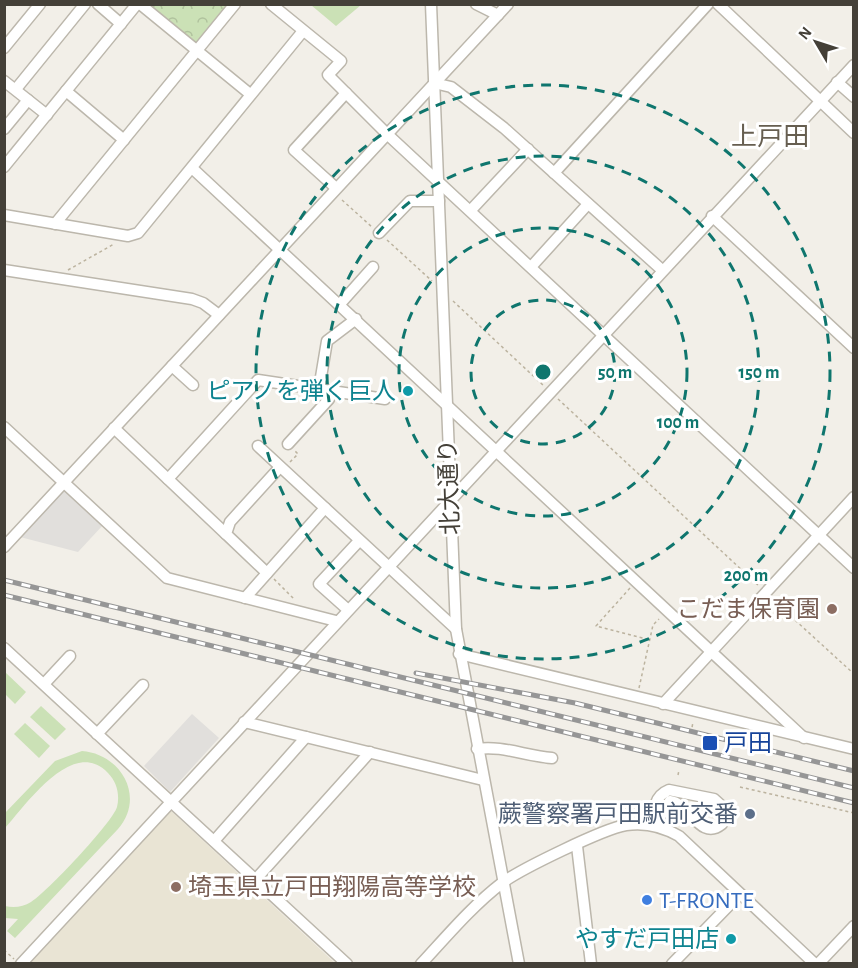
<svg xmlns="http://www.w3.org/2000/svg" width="858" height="968" viewBox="0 0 858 968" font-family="'Alegreya Sans','Noto Sans JP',sans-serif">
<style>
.education{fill:#e9e4d4}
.forest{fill:url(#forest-crowns)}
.pitch{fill:#cbe1b6}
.parking{fill:#e1dfdc}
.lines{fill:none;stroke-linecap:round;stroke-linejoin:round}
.minor-casing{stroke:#bcb7ac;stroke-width:13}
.path{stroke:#bcb39f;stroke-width:1.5;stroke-dasharray:3 3;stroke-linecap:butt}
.minor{stroke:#fff;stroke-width:10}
.rail-casing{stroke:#969696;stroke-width:5}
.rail{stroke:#fff;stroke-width:3;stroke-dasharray:9;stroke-linecap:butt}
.ring{fill:none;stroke:#0f766e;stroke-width:3;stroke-dasharray:10 8}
.culture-dot{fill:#0f9aa8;stroke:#fff;stroke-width:2}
.education-dot{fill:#8d6e63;stroke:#fff;stroke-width:2}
.transit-dot{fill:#1a4fb4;stroke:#fff;stroke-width:2}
.service-dot{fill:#5c6f8a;stroke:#fff;stroke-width:2}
.shop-dot{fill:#3f7fe0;stroke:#fff;stroke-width:2}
.labels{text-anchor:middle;stroke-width:6;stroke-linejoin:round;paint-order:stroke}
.culture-label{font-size:24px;fill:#0d838f;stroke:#fff;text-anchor:end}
.street-label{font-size:24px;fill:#444038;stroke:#fff}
.education-label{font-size:24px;fill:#785e54;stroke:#fff;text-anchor:end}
.transit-label{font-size:24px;fill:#164399;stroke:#fff;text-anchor:start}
.service-label{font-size:24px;fill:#4e5e75;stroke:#fff;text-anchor:end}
.shop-label{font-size:24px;fill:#366cbe;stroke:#fff;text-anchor:start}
.neighbourhood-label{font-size:26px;fill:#665e50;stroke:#fff}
.centre{fill:#0f766e;stroke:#fff;stroke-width:3}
.ring-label{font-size:18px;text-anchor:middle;font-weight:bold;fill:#0f766e;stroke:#fff;stroke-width:6;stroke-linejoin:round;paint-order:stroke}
</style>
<defs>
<pattern id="forest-crowns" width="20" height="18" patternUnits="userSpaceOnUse" patternTransform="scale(1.5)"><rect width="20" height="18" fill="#cbe1b6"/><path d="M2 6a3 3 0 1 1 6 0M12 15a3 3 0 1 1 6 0" fill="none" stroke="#b0c29d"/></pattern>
</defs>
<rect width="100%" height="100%" fill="#f2efe8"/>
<polygon class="education" points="170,810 335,963 29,964"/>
<polygon class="forest" points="150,5 230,5 194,45 150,8"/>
<g class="pitch">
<polygon points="311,5 361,5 336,26"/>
<polygon points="5,672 26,692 15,704 5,694"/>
<polygon points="41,706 66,729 55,740 30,717"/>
<polygon points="25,723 50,746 39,758 14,734"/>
<path d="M82 751C121 754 146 797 118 829L15 938 7 931 18 919 5 918V906C14 908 23 907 31 902 45 894 113 822 117 807 120 795 117 782 108 773 73 736 26 805 5 828V813L55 761Z"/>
</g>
<g class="parking">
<polygon points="64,489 103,525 78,552 20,537"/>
<polygon points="192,714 219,738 170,792 144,766"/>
</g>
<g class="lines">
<g class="minor-casing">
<g id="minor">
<polyline points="98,4 121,24"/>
<polyline points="140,4 250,94"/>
<polyline points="271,4 341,61 328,75 387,134 854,568"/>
<polyline points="431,4 456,629 519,964"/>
<polyline points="476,4 498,15"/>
<polyline points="718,4 854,133"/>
<polyline points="4,48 40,4"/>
<polyline points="4,81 47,115"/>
<polyline points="837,82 854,97"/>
<polyline points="434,83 451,87 504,128 662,270"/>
<polyline points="16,89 85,4"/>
<polyline points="66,91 124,140"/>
<polyline points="4,129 28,100"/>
<polyline points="4,167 137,4"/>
<polyline points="192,168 804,738"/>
<polyline points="554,173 708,4"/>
<polyline points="336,188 294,150 346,93"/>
<polyline points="471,210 528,149"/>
<polyline points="4,215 128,236 138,233 303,31"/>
<polyline points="712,216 854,348"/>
<polyline points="55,224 235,4"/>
<polyline points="379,233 410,201 439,201"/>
<polyline points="531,267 588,204"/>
<polyline points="4,270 192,299 203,303 219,315"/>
<polyline points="340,304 373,267"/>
<polyline points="172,366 193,385"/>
<polyline points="319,389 327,341 356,319"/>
<polyline points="4,427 167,578 336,621"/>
<polyline points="114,428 226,534"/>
<polyline points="288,444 329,399 330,391"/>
<polyline points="258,446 456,629"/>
<polyline points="168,479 258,380 385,399"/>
<polyline points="4,547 508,4"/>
<polyline points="267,573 226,534 230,522 280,467"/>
<polyline points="245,598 325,508"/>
<polyline points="347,609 319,584 359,541"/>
<polyline points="4,648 347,964"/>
<polyline points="459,654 854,749"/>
<polyline points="44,684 70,656"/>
<polyline points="663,704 854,497"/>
<polyline points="244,722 483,780"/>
<polyline points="97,734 143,685"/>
<path d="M477 749C501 745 526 756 552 758"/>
<path d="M669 790 714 799 725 809 722 824C700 842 690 803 670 801L655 825C653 810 654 796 669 790Z"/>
<polyline points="214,841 306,737"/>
<polyline points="577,846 591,964"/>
<polyline points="256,879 370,752"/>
<polyline points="21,964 854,65"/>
<path d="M421 964C447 936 472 906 502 883 521 869 603 829 626 825 646 822 662 826 679 836L815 964"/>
<polyline points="672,964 740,894"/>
<polyline points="818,964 854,926"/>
</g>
</g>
<g class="path">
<polyline points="342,200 372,227"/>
<polyline points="387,240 432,281"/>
<polyline points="68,270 114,244"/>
<polyline points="453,301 544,386"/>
<polyline points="558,399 759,586"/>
<polyline points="290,462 298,454 295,451"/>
<polyline points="274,579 294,599"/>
<polyline points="630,588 596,626 650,640"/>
<polyline points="773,600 854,674"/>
<polyline points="639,688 653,625 659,619"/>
<polyline points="691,733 693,722"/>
<polyline points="678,775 679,770"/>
<polyline points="740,787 854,813"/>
<polyline points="4,950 14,959"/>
</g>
<use href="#minor" class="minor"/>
<g class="rail-casing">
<g id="rail">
<polyline points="4,580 854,788"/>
<polyline points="4,595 854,803"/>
<polyline points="416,673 575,703 854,771"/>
</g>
</g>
<use href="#rail" class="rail"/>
</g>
<g class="ring">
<circle cx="543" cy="372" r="72"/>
<circle cx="543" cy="372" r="144"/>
<circle cx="543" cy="372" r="216"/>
<circle cx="543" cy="372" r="287"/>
</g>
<g class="culture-dot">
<circle cx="408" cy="391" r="6"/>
<circle cx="731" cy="939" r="6"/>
</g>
<g class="education-dot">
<circle cx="832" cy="609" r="6"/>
<circle cx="176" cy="887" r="6"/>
</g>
<rect class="transit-dot" x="702" y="735" width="16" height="16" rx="3"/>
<circle class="service-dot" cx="750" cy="814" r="6"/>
<circle class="shop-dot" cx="647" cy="900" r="6"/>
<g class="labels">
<g class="culture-label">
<text x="396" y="399">ピアノを弾く巨人</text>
<text x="719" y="947">やすだ戸田店</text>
</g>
<g class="street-label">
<text transform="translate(449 487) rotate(-92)" y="8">北大通り</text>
</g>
<g class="education-label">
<text x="820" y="617">こだま保育園</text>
<text x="188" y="895" text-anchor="start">埼玉県立戸田翔陽高等学校</text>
</g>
<g class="transit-label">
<text x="724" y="751">戸田</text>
</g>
<g class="service-label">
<text x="738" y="822">蕨警察署戸田駅前交番</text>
</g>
<g class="shop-label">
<text x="659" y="908">T-FRONTE</text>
</g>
<g class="neighbourhood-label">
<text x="770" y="145">上戸田</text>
</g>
</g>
<circle cx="543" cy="372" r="9" class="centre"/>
<g class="ring-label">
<text x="615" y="378">50 m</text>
<text x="759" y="378">150 m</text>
<text x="678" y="428">100 m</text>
<text x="746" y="581">200 m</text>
</g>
<rect width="858" height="968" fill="none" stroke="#444038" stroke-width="12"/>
<g transform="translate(816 42) rotate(309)" stroke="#ffffff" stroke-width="4.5" paint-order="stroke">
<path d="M0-4.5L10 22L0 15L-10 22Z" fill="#444038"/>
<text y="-9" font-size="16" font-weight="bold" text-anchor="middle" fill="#444038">N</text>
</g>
</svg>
